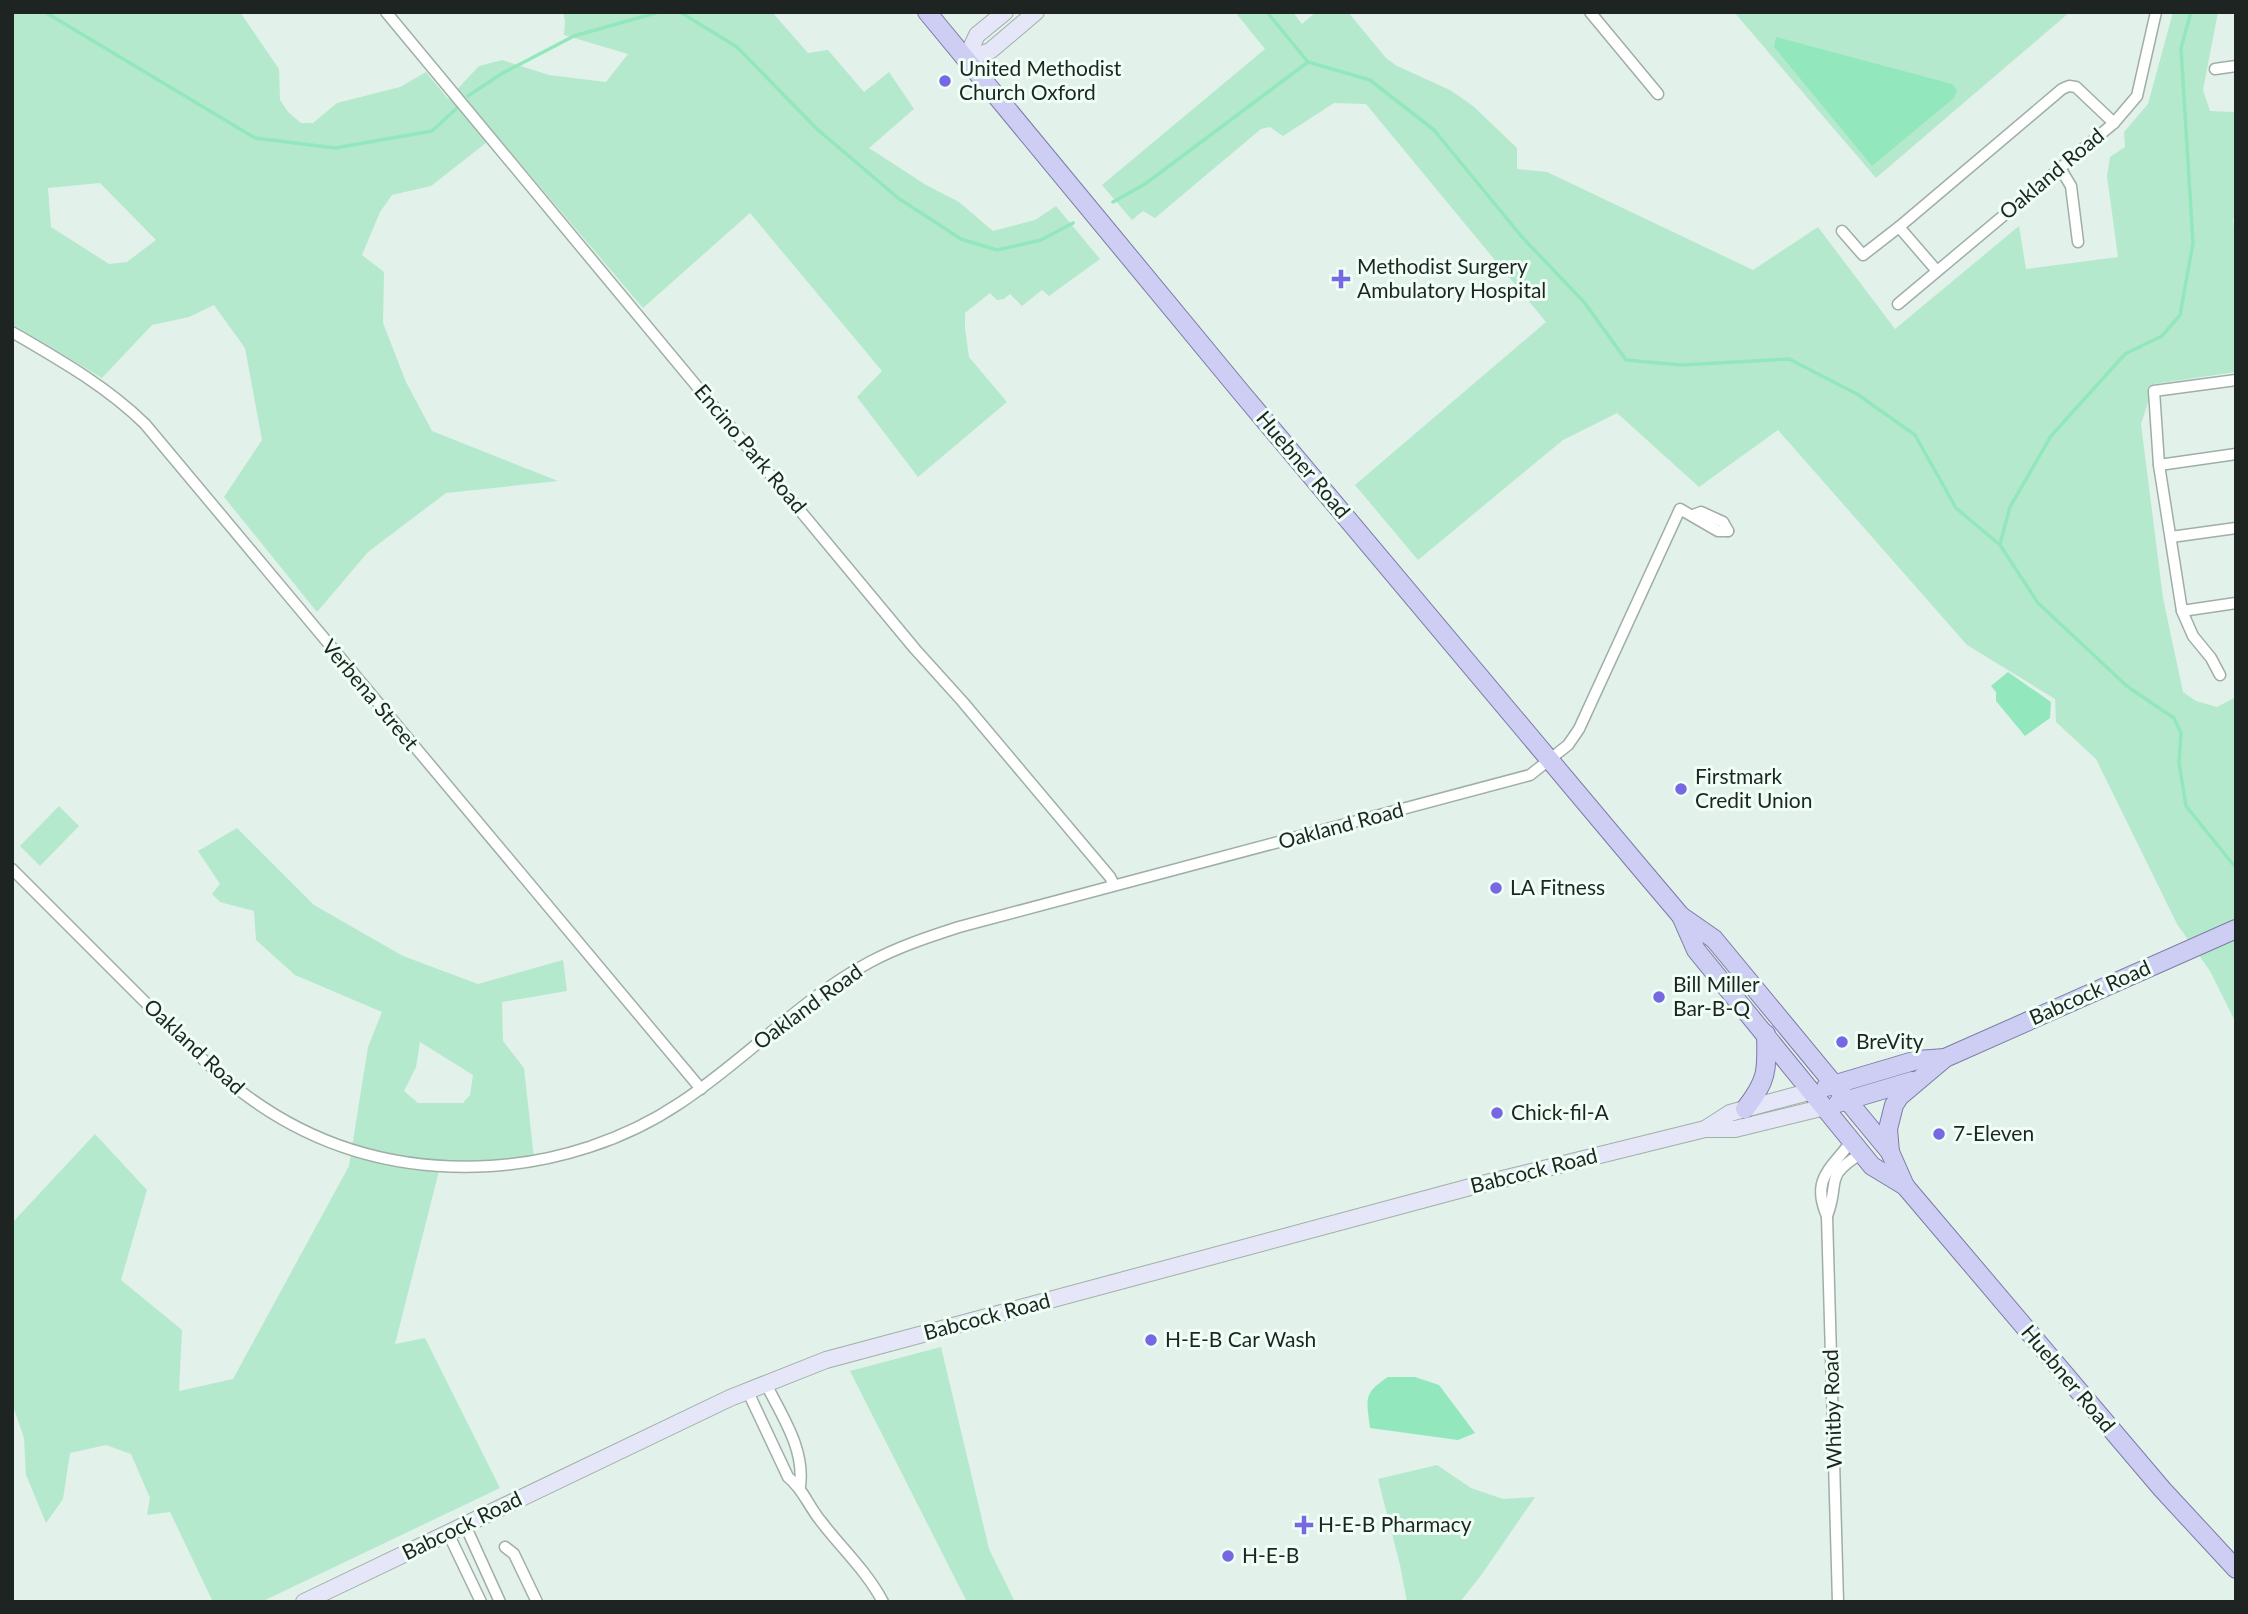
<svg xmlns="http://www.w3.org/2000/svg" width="2248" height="1614" viewBox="0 0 2248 1614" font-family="Lato,sans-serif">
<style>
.green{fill:#b5e9cd;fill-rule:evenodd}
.water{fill:#93e7bd}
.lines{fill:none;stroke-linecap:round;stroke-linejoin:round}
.stream{stroke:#93e7bd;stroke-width:3.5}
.street-casing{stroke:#a0afa6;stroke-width:13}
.secondary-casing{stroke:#a0afa6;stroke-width:18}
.primary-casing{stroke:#7b7ca5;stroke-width:20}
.street{stroke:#fff;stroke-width:10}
.secondary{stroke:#e6e6f9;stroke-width:16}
.primary{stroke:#cecdf4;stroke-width:18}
.poi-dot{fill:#7667e2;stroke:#effff6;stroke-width:2.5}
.labels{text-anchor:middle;stroke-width:6;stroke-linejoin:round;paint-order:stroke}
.poi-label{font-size:21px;fill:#1e2421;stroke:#effff6;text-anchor:start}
.street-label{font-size:21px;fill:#1e2421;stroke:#effff6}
</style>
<rect width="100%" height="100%" fill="#e2f1e9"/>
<g class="green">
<path d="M12 12H240L279 69 280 100 288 112 301 123H313L337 103 400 87 426 72 448 99 479 66 502 60 549 75 606 82 628 54 564 35 565 21 563 12H772L808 53 828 50 864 92 889 72 914 109 869 148 926 185 959 202 993 231 1035 220 1056 206 1100 259 1049 296 1042 290 1022 306 1010 294 1004 299 997 300 990 293 965 313V328L969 357 1007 402 918 477 857 397 882 371 750 213 643 308 496 135 431 186 392 195 380 212 362 255 384 272 383 323 406 382 432 431 558 481 446 493 368 552 317 612 224 497 262 440 245 348 214 305 189 317 152 325 102 378 12 324ZM100 183 156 240 127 262 109 264 51 227 48 188Z"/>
<polygon points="1235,12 1293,12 1302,24 1316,12 1348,12 1386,58 1397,66 1450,90 1473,106 1517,148 1517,169 1547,172 1753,270 1818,227 1895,329 2019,226 2026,269 2118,257 2107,176 2110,157 2125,147 2124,132 2148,104 2173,12 2218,12 2203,90 2210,111 2234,112 2236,124 2236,214 2233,219 2236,246 2236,372 2154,384 2141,424 2163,598 2183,692 2196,701 2217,707 2236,697 2236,1023 2210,971 2177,924 2096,759 2056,722 2055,699 1967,645 1778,430 1699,487 1617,413 1563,440 1418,560 1355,485 1546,322 1366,104 1334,103 1283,136 1270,127 1261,129 1155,218 1143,211 1132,220 1102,185 1265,49"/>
<polygon points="1734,12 2070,12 1876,178"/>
<polygon points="59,806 79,826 40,866 20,846"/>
<path d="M237 828 314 905 403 956 478 984 563 960 567 991 502 1002 503 1041 524 1068 534 1158 475 1163H441L395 1344 425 1338 500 1488 261 1602H213L170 1512 147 1515 150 1498 131 1454 106 1445 70 1453 63 1499 46 1523 26 1475 24 1438 12 1403V1223L95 1134 147 1190 121 1280 182 1330 179 1391 233 1379 349 1166 368 1047 382 1012 295 975 256 940 254 911 220 902 212 894 220 884 198 851ZM420 1042 473 1075 470 1095 463 1103H418L404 1091 416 1067Z"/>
<polygon points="941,1347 989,1549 1015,1602 967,1602 850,1371"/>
<polygon points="1437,1465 1471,1488 1503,1499 1535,1497 1482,1574 1460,1602 1407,1602 1400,1565 1378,1479"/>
</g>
<g class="water">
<polygon points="1776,37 1952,84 1957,90 1954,98 1872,166 1774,47"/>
<polygon points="2008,672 2051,702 2050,718 2025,736 1996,701 1996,692 1991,686"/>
<path d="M1388 1377H1415L1439 1385 1475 1433 1458 1440 1370 1428C1367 1399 1362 1394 1388 1377Z"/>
</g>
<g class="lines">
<g class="stream">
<polyline points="45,12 255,138 335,148 432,131 458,107"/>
<polyline points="680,12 737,47 817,129 898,198 961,239 997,250 1041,240 1073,223"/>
<polyline points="1267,12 1308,62"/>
<polyline points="468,96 501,74 574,36 659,12"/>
<polyline points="1113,202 1145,184 1308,62 1370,80 1434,130 1522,237 1584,302 1626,360 1681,365 1789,359 1857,394 1915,435 1956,508 2000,545 2038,603 2128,687 2174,718 2181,733 2179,763 2186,806 2236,868"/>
<polyline points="2000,544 2010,507 2051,436 2125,354 2162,336 2180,315 2193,243 2181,48 2191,12"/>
</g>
<g class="street-casing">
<g id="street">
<polyline points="386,12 915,649 962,701 1110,877 1114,885"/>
<polyline points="1590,12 1658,94"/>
<polyline points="2215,69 2236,66"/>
<polyline points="2060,168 2071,186 2078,242"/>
<polyline points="1842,231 1863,255 1899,227"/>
<polyline points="1937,271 1899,227 2062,89 2069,86 2076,87 2114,123"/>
<polyline points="1898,304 2114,123 2137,96 2156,12"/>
<path d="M12 332C60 360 106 386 145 424L701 1089"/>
<polyline points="2159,465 2236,454"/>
<polyline points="1693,515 1701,512 1723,522 1728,531"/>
<polyline points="2171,537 2236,528"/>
<polyline points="2182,611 2236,603"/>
<polyline points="2220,675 2211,658 2193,636 2182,611 2159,465 2154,391 2236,380"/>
<path d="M12 869C56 913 100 957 144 1001 177 1033 209 1069 247 1096 319 1149 401 1171 490 1166 557 1162 625 1140 680 1103 746 1060 800 999 870 962 898 947 928 937 959 927L1530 775 1568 745 1579 729 1680 509 1718 531H1728"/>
<path d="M1827 1216C1810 1177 1833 1168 1852 1140"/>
<path d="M766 1384C782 1416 805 1449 800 1486"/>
<path d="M748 1392 788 1477C803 1489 808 1505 820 1520 841 1548 866 1570 883 1602"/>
<polyline points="465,1525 500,1602"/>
<polyline points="448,1533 481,1602"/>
<polyline points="505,1547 514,1554 537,1602"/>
<path d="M1838 1602 1827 1216C1841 1179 1822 1178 1862 1153"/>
</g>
</g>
<g class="secondary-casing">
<g id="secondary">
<polyline points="966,59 990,51 1036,12"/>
<polyline points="966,59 977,35 1005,12"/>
<polyline points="1705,1129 1730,1113 1812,1091"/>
<polyline points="304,1602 730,1398 826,1360 1474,1186 1705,1129 1735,1129 1825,1107"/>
</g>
</g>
<g class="primary-casing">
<g id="primary">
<polyline points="927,12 1240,391 1637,864 1681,916 1714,939 1890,1152 1905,1186"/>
<polyline points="1681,916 1696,950 1872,1166 1905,1186 2162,1489 2236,1569"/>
<polyline points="1826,1087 1917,1060 1945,1058"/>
<polyline points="1838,1103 1912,1081"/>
<path d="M1745 1109C1768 1080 1767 1070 1766 1034"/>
<polyline points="1890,1152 1888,1129 1894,1105 1900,1096 1945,1058 2236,929"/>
</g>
</g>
<use href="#street" class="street"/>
<use href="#secondary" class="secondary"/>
<use href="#primary" class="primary"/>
</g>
<g class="poi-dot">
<circle cx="945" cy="81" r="7"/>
<path d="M1337.5 268.5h7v7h7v7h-7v7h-7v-7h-7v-7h7z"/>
<circle cx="1681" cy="789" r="7"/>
<circle cx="1496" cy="888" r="7"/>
<circle cx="1659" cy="997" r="7"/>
<circle cx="1842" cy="1042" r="7"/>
<circle cx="1497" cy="1113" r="7"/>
<circle cx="1939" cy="1134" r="7"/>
<circle cx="1151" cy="1340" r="7"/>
<path d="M1300.5 1514.5h7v7h7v7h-7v7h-7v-7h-7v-7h7z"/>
<circle cx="1228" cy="1556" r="7"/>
</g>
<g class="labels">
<g class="poi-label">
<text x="959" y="76">United Methodist<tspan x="959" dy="24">Church Oxford</tspan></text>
<text x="1357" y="274">Methodist Surgery<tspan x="1357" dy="24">Ambulatory Hospital</tspan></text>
<text x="1695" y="784">Firstmark<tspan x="1695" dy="24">Credit Union</tspan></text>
<text x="1510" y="895">LA Fitness</text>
<text x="1673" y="992">Bill Miller<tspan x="1673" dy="24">Bar-B-Q</tspan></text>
<text x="1856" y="1049">BreVity</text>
<text x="1511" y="1120">Chick-fil-A</text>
<text x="1953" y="1141">7-Eleven</text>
<text x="1165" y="1347">H-E-B Car Wash</text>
<text x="1318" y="1532">H-E-B Pharmacy</text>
<text x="1242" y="1563">H-E-B</text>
</g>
<g class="street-label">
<text transform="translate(2052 174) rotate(-40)" y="7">Oakland Road</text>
<text transform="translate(750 449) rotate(50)" y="7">Encino Park Road</text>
<text transform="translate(1303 465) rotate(50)" y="7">Huebner Road</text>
<text transform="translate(370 695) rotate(50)" y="7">Verbena Street</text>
<text transform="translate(1341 826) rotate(-15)" y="7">Oakland Road</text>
<text transform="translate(2090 993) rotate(-24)" y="7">Babcock Road</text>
<text transform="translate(808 1007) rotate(-36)" y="7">Oakland Road</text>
<text transform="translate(194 1047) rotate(43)" y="7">Oakland Road</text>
<text transform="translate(1534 1171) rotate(-14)" y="7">Babcock Road</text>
<text transform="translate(987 1317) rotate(-15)" y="7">Babcock Road</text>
<text transform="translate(2068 1379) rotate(50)" y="7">Huebner Road</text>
<text transform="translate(1833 1409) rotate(-92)" y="7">Whitby Road</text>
<text transform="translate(462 1526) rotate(-26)" y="7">Babcock Road</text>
</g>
</g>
<rect width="2248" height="1614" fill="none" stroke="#1e2421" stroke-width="28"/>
</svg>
